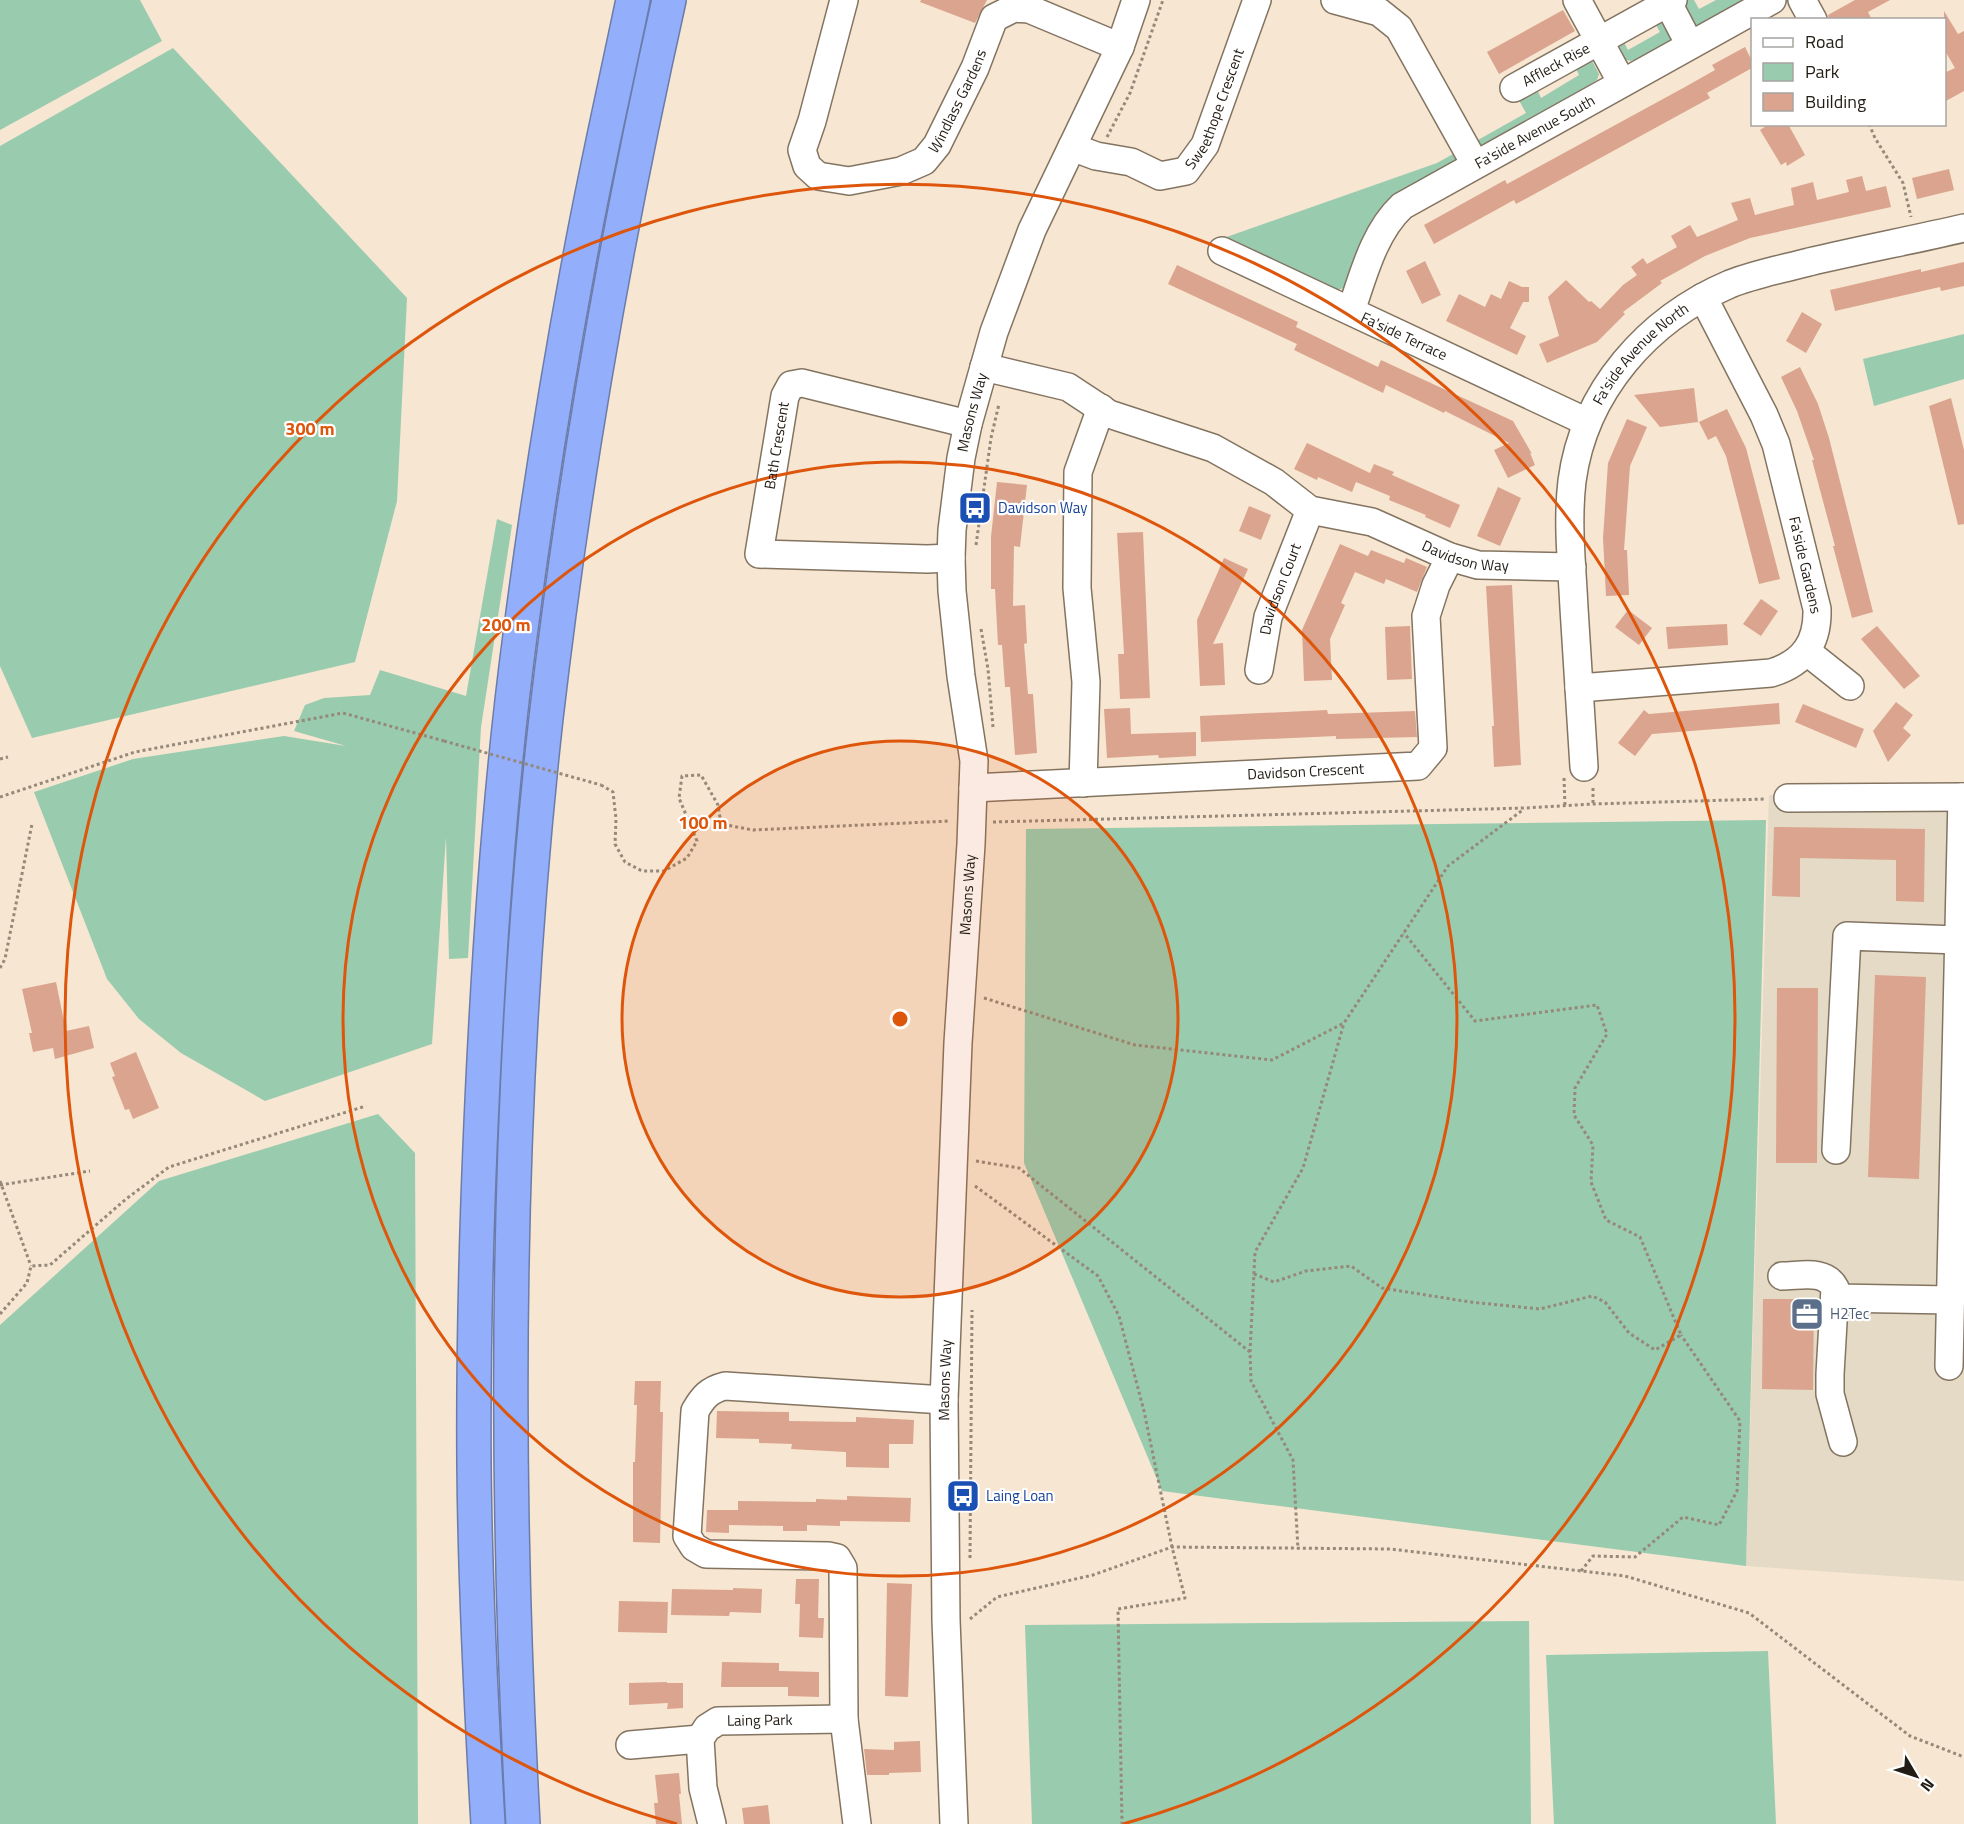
<svg xmlns="http://www.w3.org/2000/svg" width="1964" height="1824" viewBox="0 0 1964 1824" font-family="'Titillium Web',sans-serif">
<style>
.industrial{fill:#e4dac5}
.green{fill:#99cbaf}
.building{fill:#dba48e}
.lines{fill:none;stroke-linecap:round;stroke-linejoin:round}
.minor-casing{stroke:#837461;stroke-width:30}
.highway-casing{stroke:#6b7caa;stroke-width:36}
.path{stroke:#95897a;stroke-width:3;stroke-dasharray:3 3;stroke-linecap:butt}
.minor{stroke:#fff;stroke-width:27}
.highway{stroke:#93affb;stroke-width:33}
.path-bridge{stroke:#95897a;stroke-width:3;stroke-dasharray:3 3;stroke-linecap:butt}
.ring{fill:none;stroke:#de560c;stroke-width:3}
.labels{text-anchor:middle;stroke-width:4.5;stroke-linejoin:round;paint-order:stroke}
.street-label{font-size:15px;fill:#221c15;stroke:#fff}
.transit-label{font-size:15px;fill:#164399;stroke:#fff;text-anchor:start}
.service-label{font-size:15px;fill:#4e5e75;stroke:#fff;text-anchor:start}
.centre{fill:#de560c;stroke:#fff;stroke-width:3}
.ring-label{font-size:18px;text-anchor:middle;font-weight:bold;fill:#de560c;stroke:#fff;stroke-width:4.5;stroke-linejoin:round;paint-order:stroke}
</style>
<rect width="100%" height="100%" fill="#f7e6d1"/>
<polygon class="industrial" points="1769,795 1964,797 1964,1581 1746,1566"/>
<g class="green">
<polygon points="0,0 140,0 162,41 0,130"/>
<polygon points="1685,0 1694,0 1699,9 1716,0 1756,0 1698,32 1682,2"/>
<polygon points="1659,14 1676,43 1645,61 1642,57 1631,61 1626,60 1615,37 1620,35 1628,50 1660,32 1652,18"/>
<polygon points="173,48 407,298 397,501 355,662 32,738 0,666 0,146"/>
<polygon points="1588,53 1599,74 1597,80 1585,88 1587,93 1399,198 1352,281 1344,288 1334,291 1218,240 1437,163 1526,113 1515,93 1534,83 1541,98 1579,75 1573,62"/>
<polygon points="1964,334 1964,379 1874,406 1863,359"/>
<polygon points="497,519 512,525 481,727 468,958 449,959 446,837 432,1044 265,1101 181,1053 139,1019 107,979 34,792 133,759 284,736 346,746 294,731 305,705 324,698 370,695 380,670 466,696"/>
<polygon points="1766,820 1746,1566 1162,1491 1024,1163 1026,829"/>
<polygon points="378,1114 415,1153 418,1824 0,1824 0,1325 159,1181"/>
<polygon points="1529,1621 1531,1824 1032,1824 1025,1625"/>
<polygon points="1768,1651 1776,1824 1554,1824 1546,1655"/>
</g>
<g class="building">
<polygon points="921,0 987,0 975,23 920,2"/>
<polygon points="1855,0 1890,0 1868,12 1872,20 1829,20 1828,15"/>
<polygon points="1563,10 1575,31 1499,74 1487,52"/>
<polygon points="1944,11 1958,34 1964,31 1964,91 1944,102 1944,73 1955,68 1944,49"/>
<polygon points="1745,47 1752,61 1752,68 1707,93 1710,98 1516,204 1514,200 1434,244 1424,225 1505,180 1507,184 1685,87 1715,70 1712,65"/>
<polygon points="1769,124 1788,124 1805,155 1787,166 1786,162 1781,165 1760,130"/>
<polygon points="1949,169 1954,190 1917,199 1912,178"/>
<polygon points="1862,176 1866,191 1886,186 1891,207 1750,238 1705,256 1660,281 1662,283 1623,312 1625,314 1597,342 1547,363 1539,344 1559,336 1548,297 1566,280 1589,302 1591,301 1600,309 1623,285 1637,275 1631,267 1643,258 1647,264 1677,247 1671,236 1690,225 1697,237 1738,220 1731,203 1750,198 1755,215 1794,205 1791,188 1813,182 1817,200 1849,192 1846,180"/>
<polygon points="1425,261 1441,295 1422,304 1406,271"/>
<polygon points="1964,262 1964,286 1941,291 1940,287 1835,311 1830,290 1921,269 1921,272"/>
<polygon points="1177,265 1298,322 1296,327 1378,367 1381,360 1513,421 1532,454 1530,453 1535,465 1508,478 1494,450 1509,443 1445,411 1444,413 1386,385 1383,393 1294,350 1297,344 1168,284"/>
<polygon points="1509,281 1522,287 1529,287 1529,302 1523,302 1510,328 1526,336 1517,355 1446,321 1459,294 1485,307 1491,294 1501,299"/>
<polygon points="1802,312 1822,324 1806,353 1786,341"/>
<polygon points="1800,367 1818,404 1829,438 1873,612 1852,618 1833,546 1835,546 1812,460 1814,460 1797,411 1781,377"/>
<polygon points="1694,388 1698,422 1660,427 1634,395"/>
<polygon points="1951,398 1964,450 1964,524 1958,525 1929,406"/>
<polygon points="1727,409 1746,448 1780,579 1759,584 1726,456 1716,436 1708,440 1699,422"/>
<polygon points="1627,419 1647,427 1630,466 1624,550 1627,550 1629,595 1606,596 1603,538 1608,463"/>
<polygon points="1307,443 1370,473 1374,464 1394,472 1392,475 1460,505 1450,528 1425,517 1426,515 1389,500 1390,496 1356,482 1352,492 1318,477 1317,480 1294,469"/>
<polygon points="997,482 1027,485 1020,547 1014,546 1013,606 1025,605 1027,643 1024,644 1028,694 1033,694 1037,753 1015,755 1010,687 1005,687 1002,645 998,645 995,589 991,589 991,537"/>
<polygon points="1498,487 1521,498 1500,546 1477,536"/>
<polygon points="1249,506 1271,515 1261,540 1239,531"/>
<polygon points="1143,532 1150,698 1120,699 1118,654 1124,654 1117,533"/>
<polygon points="1340,544 1368,556 1371,550 1404,563 1406,558 1427,567 1417,592 1386,579 1384,584 1355,572 1341,603 1345,605 1330,639 1332,680 1304,681 1302,630"/>
<polygon points="1224,558 1248,569 1213,644 1223,643 1225,685 1200,686 1197,620"/>
<polygon points="1512,585 1521,765 1494,767 1492,726 1494,726 1486,586"/>
<polygon points="1761,599 1778,611 1761,636 1743,624"/>
<polygon points="1628,610 1652,628 1639,645 1615,627"/>
<polygon points="1727,624 1728,645 1668,649 1666,627"/>
<polygon points="1410,626 1412,679 1387,680 1385,627"/>
<polygon points="1877,626 1920,676 1904,689 1861,639"/>
<polygon points="1896,702 1913,715 1903,728 1911,735 1888,762 1873,731"/>
<polygon points="1779,703 1780,724 1652,734 1635,756 1618,743 1644,710 1649,714"/>
<polygon points="1803,704 1864,729 1856,748 1795,722"/>
<polygon points="1130,708 1131,734 1196,732 1196,756 1159,758 1158,755 1107,758 1104,709"/>
<polygon points="1327,710 1328,714 1415,711 1417,737 1336,739 1336,736 1201,742 1200,716"/>
<polygon points="1774,827 1925,829 1924,902 1896,901 1896,860 1800,858 1800,897 1772,896"/>
<polygon points="1875,975 1926,977 1919,1179 1868,1177"/>
<polygon points="56,982 66,1031 89,1026 94,1048 55,1059 53,1048 33,1052 29,1033 32,1033 22,989"/>
<polygon points="1777,988 1818,988 1817,1163 1776,1163"/>
<polygon points="136,1052 159,1108 133,1119 129,1109 125,1110 112,1077 115,1076 110,1063"/>
<polygon points="1763,1299 1814,1299 1813,1390 1762,1389"/>
<polygon points="635,1381 661,1381 660,1412 663,1412 660,1543 633,1542 633,1462 635,1462 637,1405 634,1405"/>
<polygon points="717,1411 789,1412 789,1421 856,1422 856,1417 914,1420 913,1444 889,1444 889,1468 846,1467 846,1452 791,1449 792,1444 759,1443 759,1439 716,1438"/>
<polygon points="847,1496 911,1498 910,1522 840,1521 840,1526 807,1525 807,1531 783,1531 783,1526 729,1525 729,1533 706,1532 707,1510 738,1510 738,1501 816,1502 816,1499 847,1500"/>
<polygon points="796,1579 819,1579 818,1618 824,1618 823,1638 799,1637 800,1604 795,1604"/>
<polygon points="887,1583 912,1584 908,1697 885,1696"/>
<polygon points="733,1588 762,1589 761,1613 730,1612 729,1616 671,1615 672,1589 733,1590"/>
<polygon points="619,1601 668,1602 667,1633 618,1632"/>
<polygon points="722,1662 779,1663 779,1671 819,1672 819,1697 788,1696 788,1687 721,1687"/>
<polygon points="667,1682 667,1683 683,1683 683,1708 667,1709 668,1703 629,1705 629,1683"/>
<polygon points="920,1741 921,1772 889,1773 889,1775 867,1775 864,1749 894,1750 894,1742"/>
<polygon points="679,1773 681,1794 679,1794 682,1824 656,1824 654,1803 658,1803 655,1775"/>
<polygon points="768,1805 770,1824 744,1824 742,1808"/>
</g>
<g class="lines">
<g class="minor-casing">
<g id="minor">
<path id="s1" d="M844 0 812 121 802 150 807 166 818 176 849 181 901 171 924 161 937 145 975 68 994 18 1014 8 1029 9 1120 47"/>
<polyline points="1335,0 1379,12 1399,28 1475,164"/>
<polyline points="1577,0 1622,83"/>
<polyline points="1802,0 1813,20"/>
<polyline points="1668,3 1690,45"/>
<path id="s2" d="M1514 88 1673 0"/>
<path id="s3" d="M1072 147 1096 156 1131 162 1160 176 1186 171 1205 145 1257 0"/>
<path id="s4" d="M1222 251 1587 422"/>
<path id="s5" d="M1351 311C1363 276 1374 232 1402 206L1772 0"/>
<path id="s6" d="M984 367 1068 387 1109 414 1213 448 1274 482 1310 510 1372 522 1450 557 1478 565 1572 567"/>
<path id="s7" d="M951 558 927 559 759 554 785 396 791 385 802 383 968 424"/>
<polyline points="1806,651 1850,686"/>
<path id="s8" d="M1259 670 1268 617 1310 510"/>
<path d="M1579 688 1771 673C1804 663 1818 642 1817 609L1776 444 1764 415 1703 297"/>
<path id="s9" d="M1584 767C1581 714 1577 661 1574 608 1572 566 1567 523 1572 481 1584 391 1648 319 1730 284 1755 274 1782 269 1809 262 1860 250 1912 240 1964 228"/>
<polyline points="1083,783 1086,682 1077,588 1078,472 1101,408"/>
<path id="s10" d="M973 788 1418 766 1433 748 1426 616 1436 585 1450 557"/>
<polyline points="1788,798 1964,797"/>
<polyline points="1836,1150 1847,936 1958,940"/>
<path d="M1782 1276C1801 1276 1825 1269 1835 1288L1830 1374V1394L1843 1442"/>
<polyline points="1835,1298 1951,1300"/>
<polyline points="1949,1366 1962,797"/>
<polyline points="630,1745 700,1739"/>
<path id="s11" d="M712 1824 703 1788 700 1739 707 1728 718 1721 844 1719"/>
<path d="M857 1824 844 1719 843 1568 837 1558 828 1556 706 1554 694 1547 687 1536 695 1411C703 1397 709 1390 725 1386L944 1400"/>
<path id="s12" d="M954 1824 946 1620 944 1400 958 1043 971 844 974 761 961 676 952 591 951 558 952 530 961 458 968 424 994 332 1032 230 1120 47 1136 0"/>
</g>
</g>
<g class="highway-casing">
<g id="highway">
<path d="M488 1824C481 1704 475 1584 474 1464 473 1317 478 1169 486 1022 493 893 503 764 520 636 536 511 556 386 579 262 595 174 615 87 633 0"/>
<path d="M523 1824C503 1456 505 1085 546 718 574 477 616 237 669 0"/>
</g>
</g>
<g class="path">
<polyline points="1869,124 1875,138 1903,183 1911,217"/>
<polyline points="1107,137 1130,93 1163,0"/>
<polyline points="976,545 991,438 999,404"/>
<polyline points="981,629 988,669 993,727"/>
<polyline points="0,759 8,757"/>
<polyline points="1564,778 1565,806"/>
<polyline points="601,785 613,792 616,819 615,844 625,862 642,871 664,871 687,858 697,841 679,798 682,776 701,775 718,805 721,824 753,830 950,821"/>
<polyline points="1593,788 1593,804"/>
<polyline points="0,797 135,752 343,713 444,741"/>
<polyline points="993,822 1525,808 1593,804 1766,799"/>
<polyline points="0,968 5,959 32,824"/>
<polyline points="984,998 1135,1045 1272,1060 1344,1023 1448,866 1524,809"/>
<polyline points="976,1161 1019,1168 1250,1352 1251,1381 1293,1460 1298,1549"/>
<polyline points="0,1181 31,1266"/>
<polyline points="0,1185 90,1171"/>
<polyline points="975,1186 1098,1276 1119,1316 1144,1411 1172,1547 1185,1598 1118,1609 1122,1824"/>
<polyline points="1254,1274 1274,1282 1306,1271 1351,1266 1382,1288 1470,1302 1540,1309 1592,1296 1605,1302 1629,1333 1655,1350 1681,1335 1640,1237 1606,1220 1591,1182 1593,1145 1574,1115 1575,1088 1607,1034 1597,1005 1475,1021 1404,933"/>
<polyline points="0,1314 27,1283 31,1266 50,1265 126,1199 169,1167 366,1106"/>
<polyline points="1250,1352 1255,1252 1303,1168 1344,1023"/>
<polyline points="970,1558 972,1310"/>
<polyline points="1581,1571 1593,1556 1635,1557 1683,1517 1719,1525 1737,1491 1740,1421 1681,1335"/>
<polyline points="970,1619 997,1597 1093,1575 1172,1547 1390,1549 1625,1576 1749,1613 1910,1736 1964,1757"/>
</g>
<use href="#minor" class="minor"/>
<use href="#highway" class="highway"/>
<polyline class="path-bridge" points="444,741 601,785"/>
</g>
<circle cx="900" cy="1019" r="278" fill="#de560c" fill-opacity=".12"/>
<g class="ring">
<circle cx="900" cy="1019" r="278"/>
<circle cx="900" cy="1019" r="557"/>
<path d="M677 1824A835 835 0 1 1 1123 1824"/>
</g>
<defs>
<g id="bus-square" transform="scale(1.725)"><rect x="-9" y="-9" width="18" height="18" rx="4" fill="#1a4fb4" stroke="#fff"/><path d="M-5-6H5V4H4V6H2V4H-2V6H-4V4H-5ZM-3.5-4V0h7V-4ZM-3.5 1.2v1.5H-2V1.2ZM2 1.2v1.5H3.5V1.2Z" fill="#fff"/></g>
<g id="office-square" transform="scale(1.725)"><rect x="-9" y="-9" width="18" height="18" rx="4" fill="#5c6f8a" stroke="#fff"/><path d="M-6-3h4V-5.5h4V-3h4V5H-6ZM-1-4.5V-3h2v-1.5ZM-6 0V1H6V0Z" fill="#fff"/></g>
</defs>
<g fill-rule="evenodd">
<use href="#bus-square" x="975" y="508"/>
<use href="#office-square" x="1807" y="1314"/>
<use href="#bus-square" x="963" y="1496"/>
</g>
<g class="labels">
<g class="street-label">
<text dy="5" stroke="none"><textPath href="#s2" startOffset="48">Affleck Rise</textPath></text>
<text dy="5" stroke="none"><textPath href="#s1" startOffset="366">Windlass Gardens</textPath></text>
<text dy="5" stroke="none"><textPath href="#s3" startOffset="189">Sweethope Crescent</textPath></text>
<text dy="5" stroke="none"><textPath href="#s5" startOffset="270">Fa'side Avenue South</textPath></text>
<text dy="5" stroke="none"><textPath href="#s4" startOffset="201">Fa'side Terrace</textPath></text>
<text dy="5" stroke="none"><textPath href="#s9" startOffset="435">Fa'side Avenue North</textPath></text>
<text dy="5" stroke="none"><textPath href="#s12" startOffset="1416">Masons Way</textPath></text>
<text dy="5" stroke="none"><textPath href="#s7" startOffset="302">Bath Crescent</textPath></text>
<text dy="5" stroke="none"><textPath href="#s6" startOffset="524">Davidson Way</textPath></text>
<text transform="translate(1805 565) rotate(77)" y="5">Fa'side Gardens</text>
<text dy="5" stroke="none"><textPath href="#s8" startOffset="84">Davidson Court</textPath></text>
<text dy="5" stroke="none"><textPath href="#s10" startOffset="333">Davidson Crescent</textPath></text>
<text dy="5" stroke="none"><textPath href="#s12" startOffset="930">Masons Way</textPath></text>
<text dy="5" stroke="none"><textPath href="#s12" startOffset="444">Masons Way</textPath></text>
<text dy="5" stroke="none"><textPath href="#s11" startOffset="154">Laing Park</textPath></text>
</g>
<g class="transit-label">
<text x="998" y="513">Davidson Way</text>
<text x="986" y="1501">Laing Loan</text>
</g>
<g class="service-label">
<text x="1830" y="1319">H2Tec</text>
</g>
</g>
<circle cx="900" cy="1019" r="9" class="centre"/>
<g class="ring-label">
<text x="310" y="435">300 m</text>
<text x="506" y="631">200 m</text>
<text x="703" y="829">100 m</text>
</g>
<rect x="1751" y="18" width="195" height="108" fill="#ffffff" stroke="#a7a4a1" stroke-width="1.5"/>
<rect x="1763" y="38" width="30" height="9" fill="#ffffff" stroke="#a7a4a1" stroke-width="1.5"/>
<text x="1805" y="48" font-size="18" fill="#221c15">Road</text>
<rect x="1763" y="63" width="30" height="18" fill="#99cbaf" stroke="#a7a4a1" stroke-width="1.5"/>
<text x="1805" y="78" font-size="18" fill="#221c15">Park</text>
<rect x="1763" y="93" width="30" height="18" fill="#dba48e" stroke="#a7a4a1" stroke-width="1.5"/>
<text x="1805" y="108" font-size="18" fill="#221c15">Building</text>
<g transform="translate(1916 1776) rotate(129)" stroke="#ffffff" stroke-width="4.5" paint-order="stroke">
<path d="M0-4.5L10 22L0 15L-10 22Z" fill="#221c15"/>
<text y="-9" font-size="16" font-weight="bold" text-anchor="middle" fill="#221c15">N</text>
</g>
</svg>
